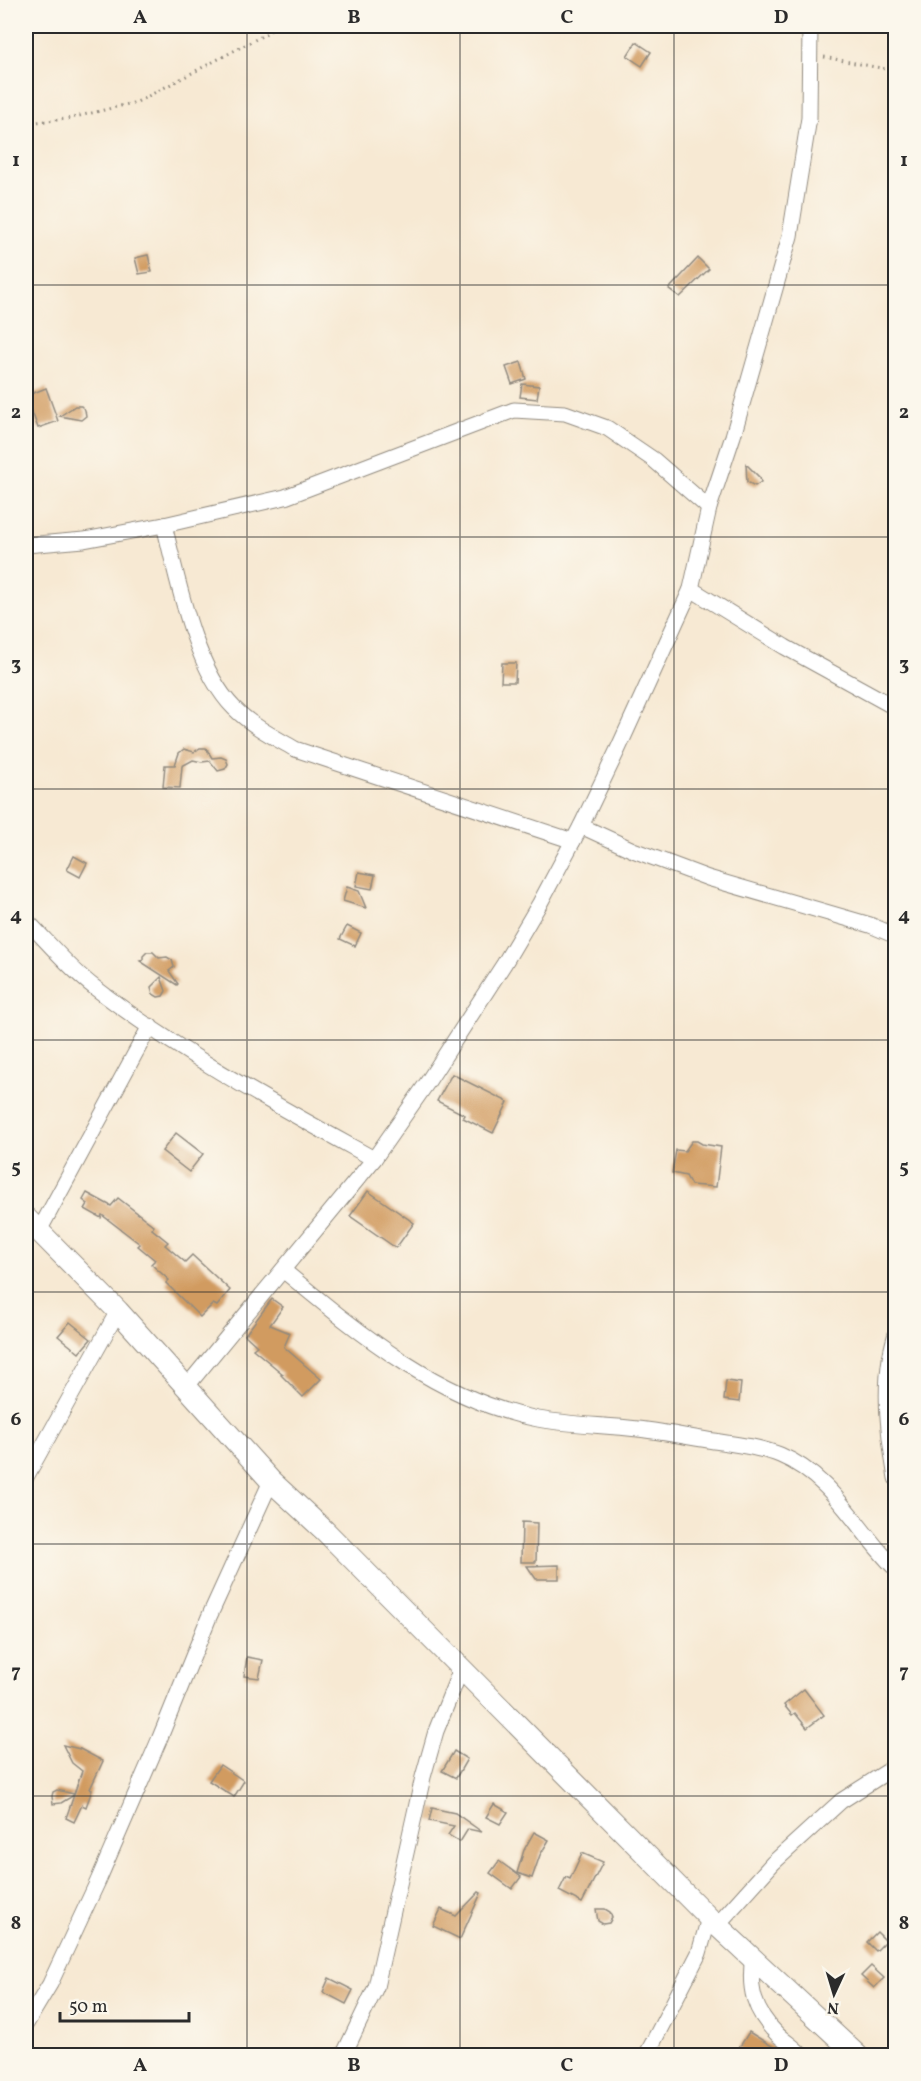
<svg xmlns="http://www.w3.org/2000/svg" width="921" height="2081" viewBox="0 0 921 2081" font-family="Vollkorn,serif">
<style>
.building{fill:#d19b61}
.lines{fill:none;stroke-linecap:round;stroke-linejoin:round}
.street-casing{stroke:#918a7f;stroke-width:17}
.secondary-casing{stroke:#918a7f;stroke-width:23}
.path{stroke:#918a7f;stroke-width:3;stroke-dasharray:1.5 4.5;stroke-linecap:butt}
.street{stroke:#fff;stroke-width:15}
.secondary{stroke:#fff;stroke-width:21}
.grid{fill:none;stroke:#2b2b2b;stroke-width:1.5;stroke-opacity:0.55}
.neatline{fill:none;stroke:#2b2b2b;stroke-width:2}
.grid-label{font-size:20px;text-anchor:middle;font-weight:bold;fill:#2b2b2b}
</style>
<rect width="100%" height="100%" fill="#fbf7ec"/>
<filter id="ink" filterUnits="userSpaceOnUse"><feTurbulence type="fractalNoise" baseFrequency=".0167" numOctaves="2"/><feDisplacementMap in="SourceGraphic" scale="12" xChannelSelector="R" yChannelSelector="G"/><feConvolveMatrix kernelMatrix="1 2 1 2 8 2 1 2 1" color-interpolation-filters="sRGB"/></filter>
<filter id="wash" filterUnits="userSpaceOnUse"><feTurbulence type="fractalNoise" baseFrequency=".008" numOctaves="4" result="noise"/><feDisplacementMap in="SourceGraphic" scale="24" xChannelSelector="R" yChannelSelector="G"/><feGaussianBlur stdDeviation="1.35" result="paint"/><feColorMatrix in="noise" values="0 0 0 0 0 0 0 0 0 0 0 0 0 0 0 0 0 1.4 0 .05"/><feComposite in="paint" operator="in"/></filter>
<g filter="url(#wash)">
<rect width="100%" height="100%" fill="#f7e9d3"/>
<g id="blocks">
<g class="building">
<polygon points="636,42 651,52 642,66 627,56"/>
<polygon points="148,255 152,272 139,274 135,258"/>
<polygon points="698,258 709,269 680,297 669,289"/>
<polygon points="521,362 526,379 512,384 506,367"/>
<polygon points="522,384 539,386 537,399 520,397"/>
<polygon points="46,388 58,421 38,428 26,396"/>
<polygon points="75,406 81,406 85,410 86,416 81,420 60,416"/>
<polygon points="746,464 760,478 761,482 755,486 747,482"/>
<polygon points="502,663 516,663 515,682 501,682"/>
<polygon points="200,748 206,748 212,758 221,757 226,759 228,764 225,769 218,771 210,761 202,762 193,760 182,766 180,788 163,787 165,765 175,765 179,753 184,749 194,752"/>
<polygon points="74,856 87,863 80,877 67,870"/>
<polygon points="359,872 375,875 372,889 356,886"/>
<polygon points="347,887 359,891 366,908 343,901"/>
<polygon points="347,926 361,933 355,946 340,939"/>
<polygon points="147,952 153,952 159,958 167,957 172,960 174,967 169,971 178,984 177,985 140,961 143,960 143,956"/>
<polygon points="161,977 166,991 163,996 158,997 153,994 151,987"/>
<polygon points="452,1074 508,1102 493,1133 463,1118 465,1115 437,1101"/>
<polygon points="176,1133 203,1154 189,1172 162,1151"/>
<polygon points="692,1141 697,1141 702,1144 721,1147 716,1187 691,1185 686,1176 672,1173 676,1150 685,1151"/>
<polygon points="368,1191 414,1223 396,1248 350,1216"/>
<polygon points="87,1193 111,1206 118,1198 154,1226 152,1229 168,1242 165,1245 185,1262 192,1255 230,1290 217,1306 213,1304 200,1317 166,1283 169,1280 151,1264 155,1260 138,1246 140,1244 102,1215 101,1218 85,1209 88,1204 83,1200"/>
<polygon points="272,1299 283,1307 270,1325 290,1333 284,1347 321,1379 303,1397 281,1375 283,1374 253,1349 257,1346 245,1335"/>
<polygon points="70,1322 91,1339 79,1353 58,1336"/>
<polygon points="726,1381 741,1383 739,1402 724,1400"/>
<polygon points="522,1522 537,1523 536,1562 521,1562"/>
<polygon points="559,1565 559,1579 536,1579 527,1566"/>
<polygon points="247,1657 263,1660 259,1678 244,1676"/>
<polygon points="804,1689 824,1715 807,1728 795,1713 792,1715 784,1705"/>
<polygon points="63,1745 80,1749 103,1761 90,1789 92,1790 86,1807 82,1805 74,1822 66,1818 74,1795 61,1803 53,1804 52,1796 53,1792 57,1790 74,1794 82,1771 72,1763"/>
<polygon points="454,1751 467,1759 456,1778 442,1771"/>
<polygon points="220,1765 244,1781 234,1797 209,1781"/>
<polygon points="494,1804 508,1812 500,1824 486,1817"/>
<polygon points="432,1808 455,1813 482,1832 468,1829 460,1842 448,1835 454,1826 429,1821"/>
<polygon points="534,1832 549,1840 540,1855 532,1878 517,1873 524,1850"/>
<polygon points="582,1853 603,1862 582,1903 559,1891 566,1877 570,1879"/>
<polygon points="499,1861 521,1877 512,1889 490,1873"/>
<polygon points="479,1892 481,1893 460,1939 433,1926 441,1909 456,1916"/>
<polygon points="596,1909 605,1909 610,1912 612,1918 609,1923 603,1924 598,1921"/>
<polygon points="877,1932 886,1941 876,1951 867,1942"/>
<polygon points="871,1966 884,1978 874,1988 861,1976"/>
<polygon points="329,1978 353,1990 346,2004 323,1992"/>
<polygon points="749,2032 786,2055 750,2055 739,2048"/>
</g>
</g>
</g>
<g filter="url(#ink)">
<use href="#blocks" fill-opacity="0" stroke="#918a7f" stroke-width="1.5"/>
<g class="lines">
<g class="street-casing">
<g id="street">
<path d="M164 525C178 580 194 668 234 708 252 726 274 737 295 749L573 841"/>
<polyline points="26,545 84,540 164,525 285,497 514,410 565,413 607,428 654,460 709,508"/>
<polyline points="691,589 785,647 896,708"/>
<polyline points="581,826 633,850 708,878 870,925 896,936"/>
<path d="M26 920C47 941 70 969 94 987 181 1054 278 1106 374 1159"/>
<polyline points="39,1231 150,1026"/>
<path d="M283 1270C358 1332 440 1401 538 1419 571 1425 605 1425 638 1429 663 1432 689 1437 714 1441 735 1444 760 1447 780 1455 833 1477 857 1531 896 1569"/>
<path d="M896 1334C881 1380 888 1431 896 1478"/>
<polyline points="187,1386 374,1159 427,1083 504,964 540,903 581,826 618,749 691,589 709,508 733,436 790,236 809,118 810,26"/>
<polyline points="26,1477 118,1311"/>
<polyline points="718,1924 773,1863 841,1801 896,1766"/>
<path d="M753 1957C748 1989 754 2011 777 2034 785 2042 795 2047 802 2056"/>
<polyline points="26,2024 50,1984 98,1881 159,1740 209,1617 271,1481"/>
<polyline points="343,2056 376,1987 423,1777 436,1731 461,1669"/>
<polyline points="646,2056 699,1953 709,1918"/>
</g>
</g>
<g class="secondary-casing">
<polyline id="secondary" points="26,1218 118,1311 271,1481 325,1531 709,1918 858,2056"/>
</g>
<g class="path">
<polyline points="824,57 896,71"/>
<polyline points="26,123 67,119 137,102 262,36 278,26"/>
</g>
<use href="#street" class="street"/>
<use href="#secondary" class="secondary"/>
</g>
</g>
<path class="grid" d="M247 26V2056M460 26V2056M674 26V2056M26 285H896M26 537H896M26 789H896M26 1040H896M26 1292H896M26 1544H896M26 1796H896"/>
<rect width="921" height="2081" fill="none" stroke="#fbf7ec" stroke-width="66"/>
<g transform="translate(834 1994) rotate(184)" stroke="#fbf7ec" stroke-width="4.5" paint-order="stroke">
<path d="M0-4.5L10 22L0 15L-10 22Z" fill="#2b2b2b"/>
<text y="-9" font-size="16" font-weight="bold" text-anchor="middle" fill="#2b2b2b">N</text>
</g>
<path d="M60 2012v9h129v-9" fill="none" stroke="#2b2b2b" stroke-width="3"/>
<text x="69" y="2012" font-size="18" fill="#2b2b2b" stroke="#fbf7ec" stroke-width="4.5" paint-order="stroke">50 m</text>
<rect x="33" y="33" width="855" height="2015" class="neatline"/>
<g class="grid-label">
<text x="140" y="23">A</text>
<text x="354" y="23">B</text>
<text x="567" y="23">C</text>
<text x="781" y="23">D</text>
<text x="16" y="166">1</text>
<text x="904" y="166">1</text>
<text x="16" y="418">2</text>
<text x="904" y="418">2</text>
<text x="16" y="670">3</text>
<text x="904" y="670">3</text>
<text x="16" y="921">4</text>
<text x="904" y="921">4</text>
<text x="16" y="1173">5</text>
<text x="904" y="1173">5</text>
<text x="16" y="1425">6</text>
<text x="904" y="1425">6</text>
<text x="16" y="1677">7</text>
<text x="904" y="1677">7</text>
<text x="16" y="1929">8</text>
<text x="904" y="1929">8</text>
<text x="140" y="2071">A</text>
<text x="354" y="2071">B</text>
<text x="567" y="2071">C</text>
<text x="781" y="2071">D</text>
</g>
</svg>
